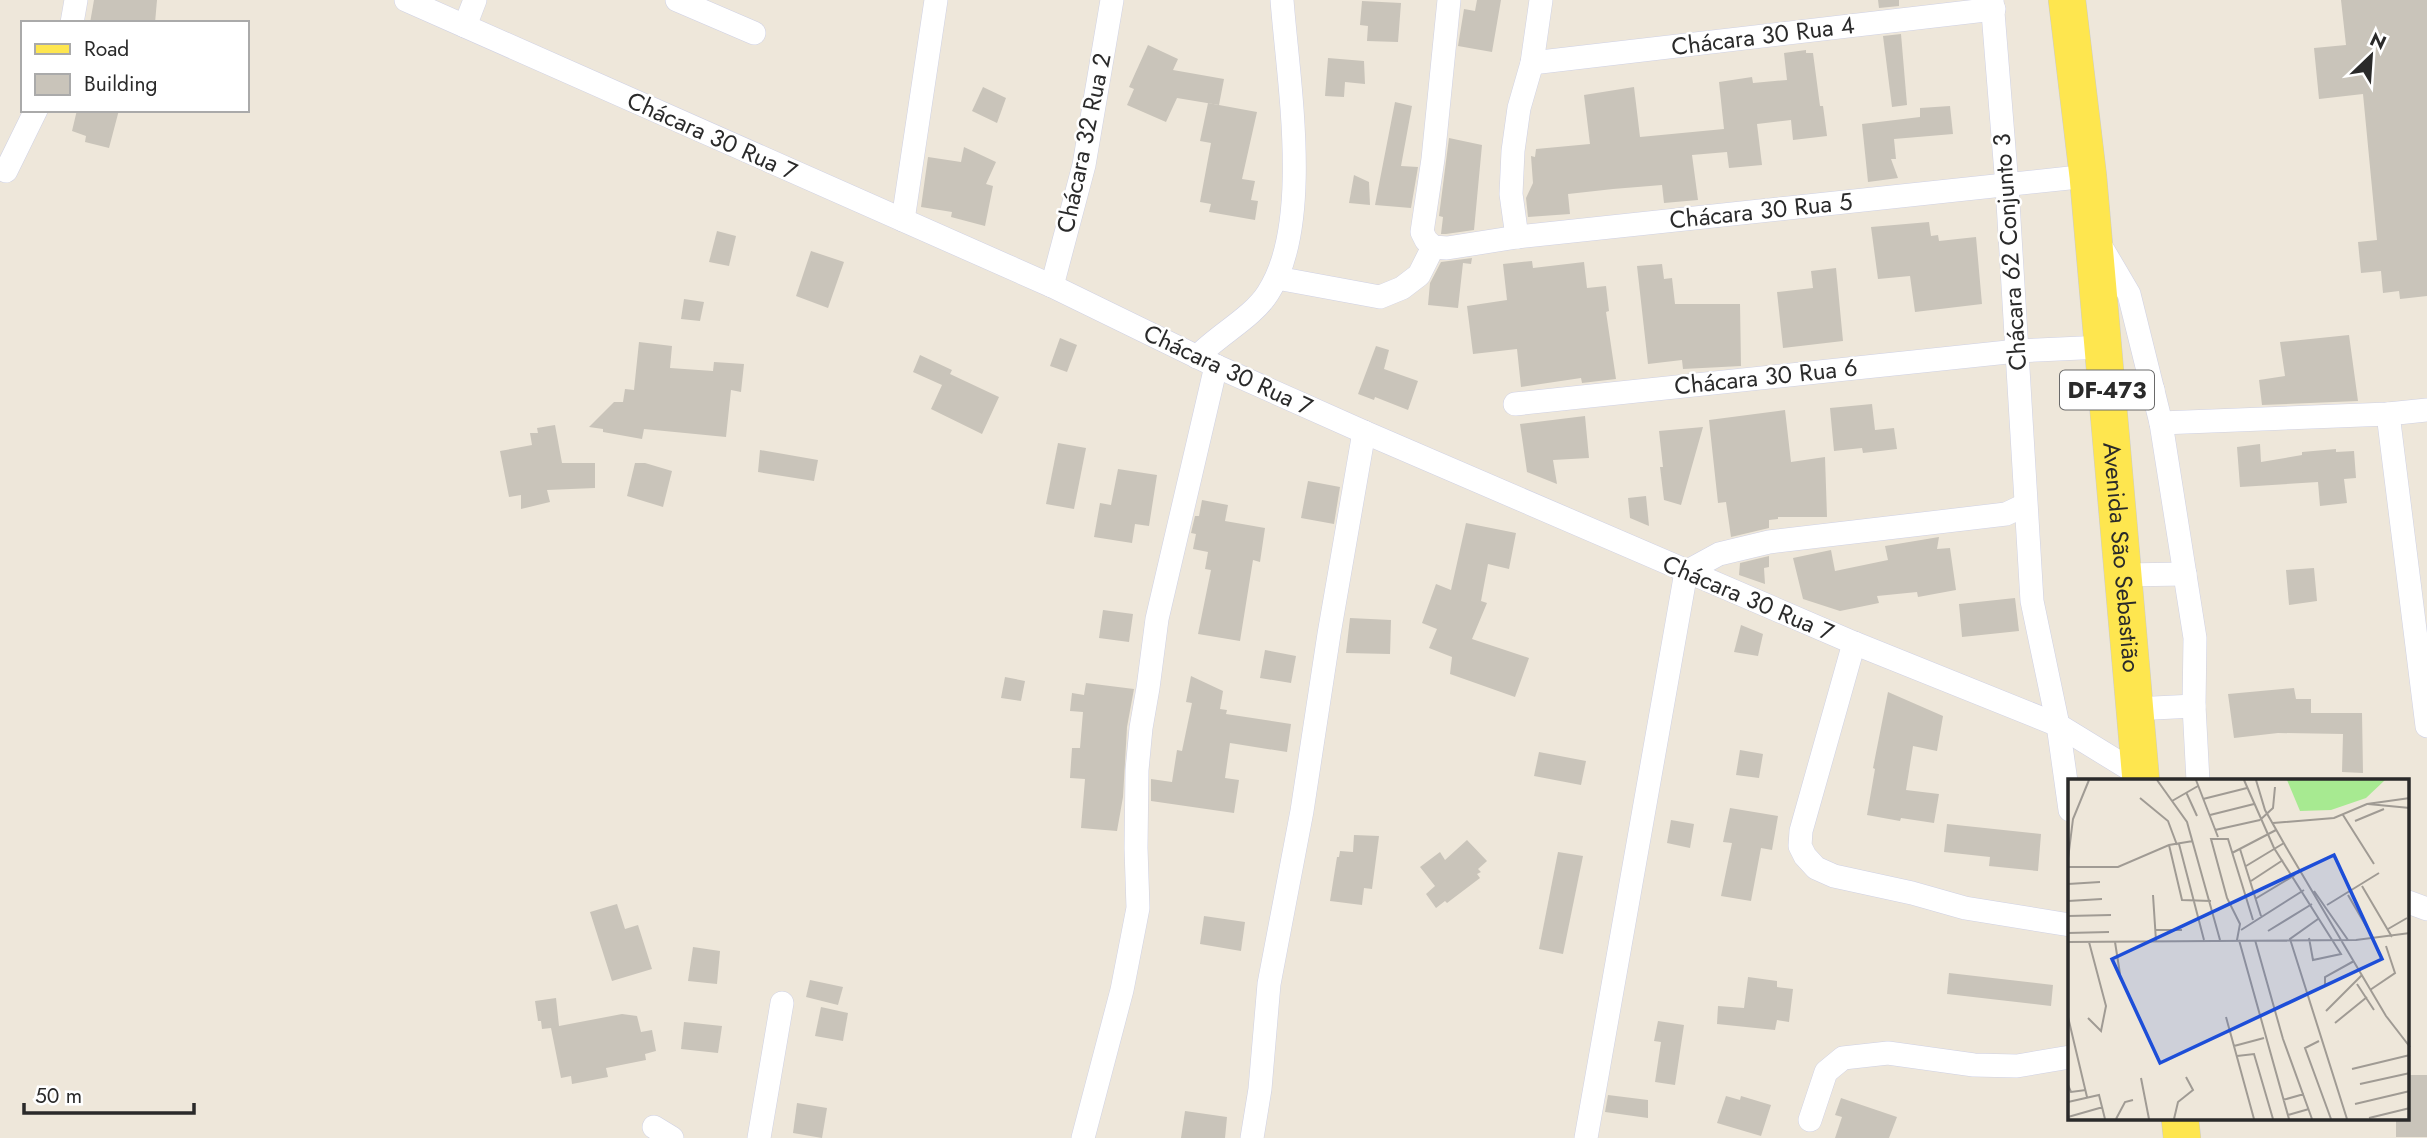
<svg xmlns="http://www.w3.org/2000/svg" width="2427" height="1138" viewBox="0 0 2427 1138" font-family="Jost,sans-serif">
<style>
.building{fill:#c9c4ba}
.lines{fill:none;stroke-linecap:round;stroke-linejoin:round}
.minor-casing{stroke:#cfd1e4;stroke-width:24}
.primary-casing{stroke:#ccc;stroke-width:38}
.minor{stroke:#fff;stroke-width:23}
.primary{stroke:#fee64f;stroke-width:37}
.labels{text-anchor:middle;stroke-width:5;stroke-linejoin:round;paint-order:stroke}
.shield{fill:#fff;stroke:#6a6a6a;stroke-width:2}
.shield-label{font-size:23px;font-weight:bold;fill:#2a2a2a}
.street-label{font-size:24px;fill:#2a2a2a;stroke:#fff}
.inset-road{fill:none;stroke:#a09b94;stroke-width:2}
.view{fill:#1d4ed8;fill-opacity:0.15;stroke:#1d4ed8;stroke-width:3.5}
.inset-edge{fill:none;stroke:#2a2a2a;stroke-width:3.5}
</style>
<rect width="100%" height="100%" fill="#eee7da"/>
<g class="building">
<polygon points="94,0 157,0 155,23 90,23"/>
<polygon points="1477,0 1501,0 1492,52 1458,46 1464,9 1475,11"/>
<polygon points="1878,0 1899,0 1899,6 1879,8"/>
<polygon points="2341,0 2427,0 2427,296 2400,299 2399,291 2383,293 2381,271 2361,273 2358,242 2377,240 2363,94 2319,99 2314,48 2346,45"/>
<polygon points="1362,1 1401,3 1398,42 1367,41 1368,26 1360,25"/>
<polygon points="1901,34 1907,105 1892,107 1883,36"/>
<polygon points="1148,45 1178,59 1173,70 1224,79 1219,105 1177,98 1166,122 1127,105 1134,89 1129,87"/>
<polygon points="1806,50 1806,53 1813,53 1820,106 1823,106 1827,136 1793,140 1791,120 1757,124 1762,165 1729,168 1727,152 1692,155 1698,200 1664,203 1662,185 1613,189 1568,194 1570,214 1528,217 1526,198 1533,183 1531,156 1535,157 1536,149 1590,144 1584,95 1634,87 1640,137 1724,129 1719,82 1752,77 1753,83 1787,80 1784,53"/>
<polygon points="1328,58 1364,61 1365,84 1345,82 1344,97 1325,96"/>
<polygon points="983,87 1006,98 997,123 972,111"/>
<polygon points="1395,102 1412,106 1401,166 1418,167 1411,208 1375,205"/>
<polygon points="1208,103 1257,112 1242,179 1255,181 1251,200 1258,201 1255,220 1209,212 1211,204 1200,202 1211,143 1200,141"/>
<polygon points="1950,106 1953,134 1894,139 1896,159 1891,159 1898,178 1868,182 1862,124 1920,117 1920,108"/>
<polygon points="77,110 119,110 109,148 85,142 86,136 72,131"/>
<polygon points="1449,138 1482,145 1474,230 1446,234 1441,234 1443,217 1439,216"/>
<polygon points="964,147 996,162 986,184 993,186 985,226 951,217 952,212 921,207 928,157 961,162"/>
<polygon points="1354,175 1369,182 1370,205 1349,203"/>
<polygon points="1929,222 1931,236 1938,235 1939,241 1976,237 1982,304 1915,312 1910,276 1878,279 1871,227"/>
<polygon points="717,231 736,236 729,266 709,262"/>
<polygon points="811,251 844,262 828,308 796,296"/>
<polygon points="1472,258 1471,264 1463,263 1458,308 1428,305 1430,283 1441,262"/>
<polygon points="1532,261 1533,268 1584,262 1587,288 1606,286 1609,311 1606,312 1616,379 1582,383 1581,378 1521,387 1517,349 1473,354 1467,306 1507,300 1503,264"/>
<polygon points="1662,264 1664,279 1672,278 1675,304 1740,304 1741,366 1683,369 1682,360 1648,364 1637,266"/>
<polygon points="1836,268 1843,341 1783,348 1777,292 1813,288 1811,271"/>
<polygon points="684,299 704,302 700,321 681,319"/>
<polygon points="2349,335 2358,401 2262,405 2259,380 2285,376 2280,342"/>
<polygon points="1060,338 1077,345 1067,372 1050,366"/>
<polygon points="639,342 672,346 670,368 713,371 714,362 744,364 741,392 731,390 726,437 644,429 642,439 603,432 603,429 589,427 614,402 623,402 625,389 634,390"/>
<polygon points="1376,346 1389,350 1384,369 1418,381 1408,410 1375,397 1374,400 1358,394"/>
<polygon points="920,355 952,370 950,374 999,397 982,434 931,409 942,385 913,372"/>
<polygon points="1872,404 1875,430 1894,428 1897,449 1863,453 1862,448 1834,451 1830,408"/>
<polygon points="1785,410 1791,462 1825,457 1827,517 1778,517 1778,519 1769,520 1769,528 1731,537 1726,502 1718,503 1709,420"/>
<polygon points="1585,416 1589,458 1553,460 1557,484 1527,472 1520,424"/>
<polygon points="555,425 562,463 595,463 595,488 547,490 550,502 521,509 521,495 509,497 500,451 532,445 530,433 538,433 537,428"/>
<polygon points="1703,427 1681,505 1664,500 1660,467 1663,467 1659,431"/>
<polygon points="1058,443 1086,448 1074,509 1046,504"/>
<polygon points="2260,444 2261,462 2302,455 2302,452 2336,449 2336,452 2354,451 2356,478 2344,479 2347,503 2320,506 2318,482 2240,487 2237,447"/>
<polygon points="760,450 818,460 814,481 758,472"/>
<polygon points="635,463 645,463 672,471 663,507 627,496"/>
<polygon points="1118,469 1157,475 1149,526 1135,524 1132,543 1094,537 1100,503 1111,505"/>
<polygon points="1308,481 1340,487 1334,524 1301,518"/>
<polygon points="1646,496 1649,526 1630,518 1628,498"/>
<polygon points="1202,500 1228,505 1225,521 1265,528 1260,562 1253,560 1240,641 1198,634 1211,570 1205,569 1208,552 1193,549 1196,534 1191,533 1195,516 1199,516"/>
<polygon points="1466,523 1516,533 1509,569 1488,564 1481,601 1487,603 1472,639 1529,658 1515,697 1450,674 1452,657 1429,648 1437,629 1422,623 1436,584 1451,590"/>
<polygon points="1939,537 1937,549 1950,548 1956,590 1918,597 1917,592 1877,596 1879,603 1840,611 1803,599 1793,558 1831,550 1835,571 1888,560 1885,546"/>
<polygon points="1769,556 1769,567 1764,568 1765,584 1739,575 1740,563"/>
<polygon points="2314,568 2317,601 2289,605 2286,570"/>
<polygon points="2015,598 2019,631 1962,637 1959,604"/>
<polygon points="1103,610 1133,614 1129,642 1099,638"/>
<polygon points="1350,618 1391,620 1390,654 1346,653"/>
<polygon points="1741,625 1763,634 1758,656 1734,652"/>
<polygon points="1265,650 1296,656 1291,683 1260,678"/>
<polygon points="1191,676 1223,691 1220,709 1227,710 1226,714 1291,724 1287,752 1230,743 1225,778 1239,780 1234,813 1151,801 1151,779 1172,782 1177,750 1182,751 1192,703 1186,702"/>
<polygon points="1005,677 1025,681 1021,701 1001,698"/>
<polygon points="1086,683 1134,689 1127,727 1123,797 1117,831 1081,828 1085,779 1070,778 1072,748 1080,748 1083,712 1070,711 1072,693 1084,695"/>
<polygon points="2294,688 2296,699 2311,699 2311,713 2362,713 2363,773 2342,772 2343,734 2278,733 2234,738 2228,694"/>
<polygon points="1888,692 1943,716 1937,751 1913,746 1906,790 1939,794 1934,823 1901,818 1900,821 1867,815 1875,769 1873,768"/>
<polygon points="1740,750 1763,754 1759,778 1736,775"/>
<polygon points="1539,752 1586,761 1581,785 1534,776"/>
<polygon points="1730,808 1778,816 1772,850 1761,848 1751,901 1721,896 1732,843 1723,842"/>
<polygon points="1671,820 1694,824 1690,848 1667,843"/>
<polygon points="1947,824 2041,834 2038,871 1989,866 1990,857 1944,852"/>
<polygon points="1354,835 1379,836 1372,889 1364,888 1362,905 1330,901 1337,857 1339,857 1340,851 1353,852"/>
<polygon points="1467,840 1487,861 1478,869 1481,872 1477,874 1480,878 1447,903 1445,901 1436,908 1426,894 1435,886 1420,867 1440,852 1445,860"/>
<polygon points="1558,852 1583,856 1563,954 1539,949"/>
<polygon points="617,904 625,929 638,925 652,969 612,981 590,912"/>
<polygon points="1204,916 1245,922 1241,951 1200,944"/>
<polygon points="693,947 720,951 717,984 688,981"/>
<polygon points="1949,973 2053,985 2051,1006 1947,994"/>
<polygon points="1748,977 1777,981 1777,987 1793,989 1789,1022 1777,1020 1775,1030 1717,1024 1718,1006 1744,1008"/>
<polygon points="810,980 843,987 838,1005 806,997"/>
<polygon points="556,998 559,1026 622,1014 637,1016 641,1032 652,1030 656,1051 645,1054 646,1060 606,1068 608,1077 572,1084 571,1076 561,1078 551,1028 542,1029 541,1021 538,1021 535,1001"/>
<polygon points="821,1007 848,1013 843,1041 815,1036"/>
<polygon points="1658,1021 1684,1025 1675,1085 1655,1082 1661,1042 1654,1041"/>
<polygon points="684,1022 722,1026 718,1053 681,1049"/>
<polygon points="2408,1075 2427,1075 2427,1137 2396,1137 2396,1119 2408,1119"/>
<polygon points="1608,1095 1648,1100 1648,1118 1605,1112"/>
<polygon points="1726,1096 1740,1100 1741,1096 1771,1105 1761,1136 1717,1123"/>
<polygon points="1841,1098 1897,1117 1889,1138 1835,1138 1842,1117 1835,1115"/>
<polygon points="797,1103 827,1108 822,1138 793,1133"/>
<polygon points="1185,1111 1227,1117 1225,1138 1181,1138"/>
</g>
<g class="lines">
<g class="minor-casing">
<g id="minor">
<polyline points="406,0 1052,286 1216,366 1364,432 1854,643 2058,725 2146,779"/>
<polyline points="677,0 754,33"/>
<polyline points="1992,0 2007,186 2032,601 2058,725 2070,810"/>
<polyline points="72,23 76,0"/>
<polyline points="465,26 475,0"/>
<polyline points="1532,63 1994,9"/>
<polyline points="6,171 36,110"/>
<polyline points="903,220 936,0"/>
<polyline points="1517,237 1511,194 1513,151 1519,108 1532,63 1541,0"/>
<polyline points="2099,243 2129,294 2161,423 2195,638 2194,706 2198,781"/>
<polyline points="1433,247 1447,248 1517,237 2088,176"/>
<polyline points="1433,247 1426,240 1422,232 1433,159 1449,0"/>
<polyline points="1277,278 1380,297 1402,288 1419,275 1433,247"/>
<polyline points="1052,286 1084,165 1112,0"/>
<path d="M1197 357C1218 335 1253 317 1268 293 1313 224 1288 80 1282 0"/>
<polyline points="2107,390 2153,390"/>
<polyline points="1515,404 2017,351 2103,347"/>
<polyline points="2388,414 2427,726"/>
<polyline points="2161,423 2388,414 2427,410"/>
<polyline points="2123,575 2185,574"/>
<polyline points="1854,643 1801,831 1800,846 1805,856 1816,868 1834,876 1912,893 1965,908 2070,925"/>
<polyline points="2134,709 2194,706"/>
<polyline points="2408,902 2427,909"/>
<polyline points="1810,1120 1826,1072 1843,1058 1888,1053 1974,1065 2017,1066 2070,1057"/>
<polyline points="654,1127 672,1138"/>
<polyline points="759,1138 782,1003"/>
<polyline points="1083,1138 1122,990 1138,908 1136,848 1137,770 1141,728 1148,688 1157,619 1216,366"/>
<polyline points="1252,1138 1260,1089 1269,984 1302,811 1329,634 1364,432"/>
<polyline points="1586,1138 1686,572 1719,554 1769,542 2006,514 2025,505"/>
</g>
</g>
<g class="primary-casing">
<g id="primary">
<path id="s1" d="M2067 0 2088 176 2141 781"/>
<polyline points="2180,1119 2182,1138"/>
</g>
</g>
<use href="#minor" class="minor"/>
<use href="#primary" class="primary"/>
</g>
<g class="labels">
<rect class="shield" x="2060" y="370.5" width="94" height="39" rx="5"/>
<g class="shield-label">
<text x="2107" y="398">DF-473</text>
</g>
<g class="street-label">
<text transform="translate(1763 36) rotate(-7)" y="8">Chácara 30 Rua 4</text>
<text transform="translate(712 136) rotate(24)" y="8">Chácara 30 Rua 7</text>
<text transform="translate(1084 143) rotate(-78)" y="8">Chácara 32 Rua 2</text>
<text transform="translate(1761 211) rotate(-6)" y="8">Chácara 30 Rua 5</text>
<text transform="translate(2010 252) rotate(-94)" y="8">Chácara 62 Conjunto 3</text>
<text transform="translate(1228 370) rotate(25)" y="8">Chácara 30 Rua 7</text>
<text transform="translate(1766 377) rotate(-6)" y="8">Chácara 30 Rua 6</text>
<text dy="8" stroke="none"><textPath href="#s1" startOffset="560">Avenida São Sebastião</textPath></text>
<text transform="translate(1748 598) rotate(23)" y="8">Chácara 30 Rua 7</text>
</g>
</g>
<g transform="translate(2068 779)">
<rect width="341" height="341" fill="#eee7da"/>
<path d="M219 1H317L298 19 263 31 232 32Z" fill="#a7ea91"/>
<path class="inset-road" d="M89 1 119 43 152 161M128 1 150 58M176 1 206 69 273 175 245 181 241 159M188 1 197 31 218 68 318 237 342 268M118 13 129 37M72 19 100 42 109 66M135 20 179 9M104 22 130 7M300 25 342 29M142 36 186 25M275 36 306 85M192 41 205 29 207 8M287 42 316 30M205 44 266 39 299 25 342 19M147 51 192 41M111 65 136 161M101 66 114 121 143 122M172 70 193 137M164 74 208 51M0 80 5 40 21 1M178 87 216 64M0 88H50L101 66 125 62M183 102 215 81M0 105 32 103M294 107 324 158M246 112 280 161M85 116 88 162M280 116 305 159M187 120 227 96M0 122 34 120M259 126 311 94M0 137 43 136M250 140 222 160 279 340M320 150 339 139M87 151H114M173 151 236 111M200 152 244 125M0 154 41 153M169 161 172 145 159 119 143 60H160L185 141M171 161 221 340M187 161 215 260 244 340M0 163 288 161 342 154M47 163 52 195M257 205V198L286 182M289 205 306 231M302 211 327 194 318 167M258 232 294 196M0 238 19 318M158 238 186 340M20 239 33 252 38 227 21 163M267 244 299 218M251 262 237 269 263 340M166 267 196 259M169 277 186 275 205 340M284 290 342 276M73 299 81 340M292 305 342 294M0 306 3 313 18 311M215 321 236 315M0 323 31 316 37 340M287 325 342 312M220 336 241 330M0 338 35 328M301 339 342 329M48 340 57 323 65 321M106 340 110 323 125 311 118 298"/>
<path class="view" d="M266 76 314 180 92 284 44 180Z"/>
<rect width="341" height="341" class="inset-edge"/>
</g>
<rect x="21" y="21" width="228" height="91" fill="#ffffff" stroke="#aaaaaa" stroke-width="2"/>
<rect x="35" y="44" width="35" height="10" fill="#fee64f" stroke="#aaaaaa" stroke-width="2"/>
<text x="84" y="56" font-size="21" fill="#2a2a2a">Road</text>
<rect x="35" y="74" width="35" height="21" fill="#c9c4ba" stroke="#aaaaaa" stroke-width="2"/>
<text x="84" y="91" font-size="21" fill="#2a2a2a">Building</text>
<g transform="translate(2371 56) rotate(25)" stroke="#ffffff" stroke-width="5" paint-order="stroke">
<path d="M0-5L12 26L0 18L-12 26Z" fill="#2a2a2a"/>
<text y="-10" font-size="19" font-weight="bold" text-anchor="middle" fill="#2a2a2a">N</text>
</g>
<path d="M24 1103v10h170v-10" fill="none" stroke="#2a2a2a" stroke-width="3.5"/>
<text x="35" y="1103" font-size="21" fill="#2a2a2a" stroke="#ffffff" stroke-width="5" paint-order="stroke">50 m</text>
</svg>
